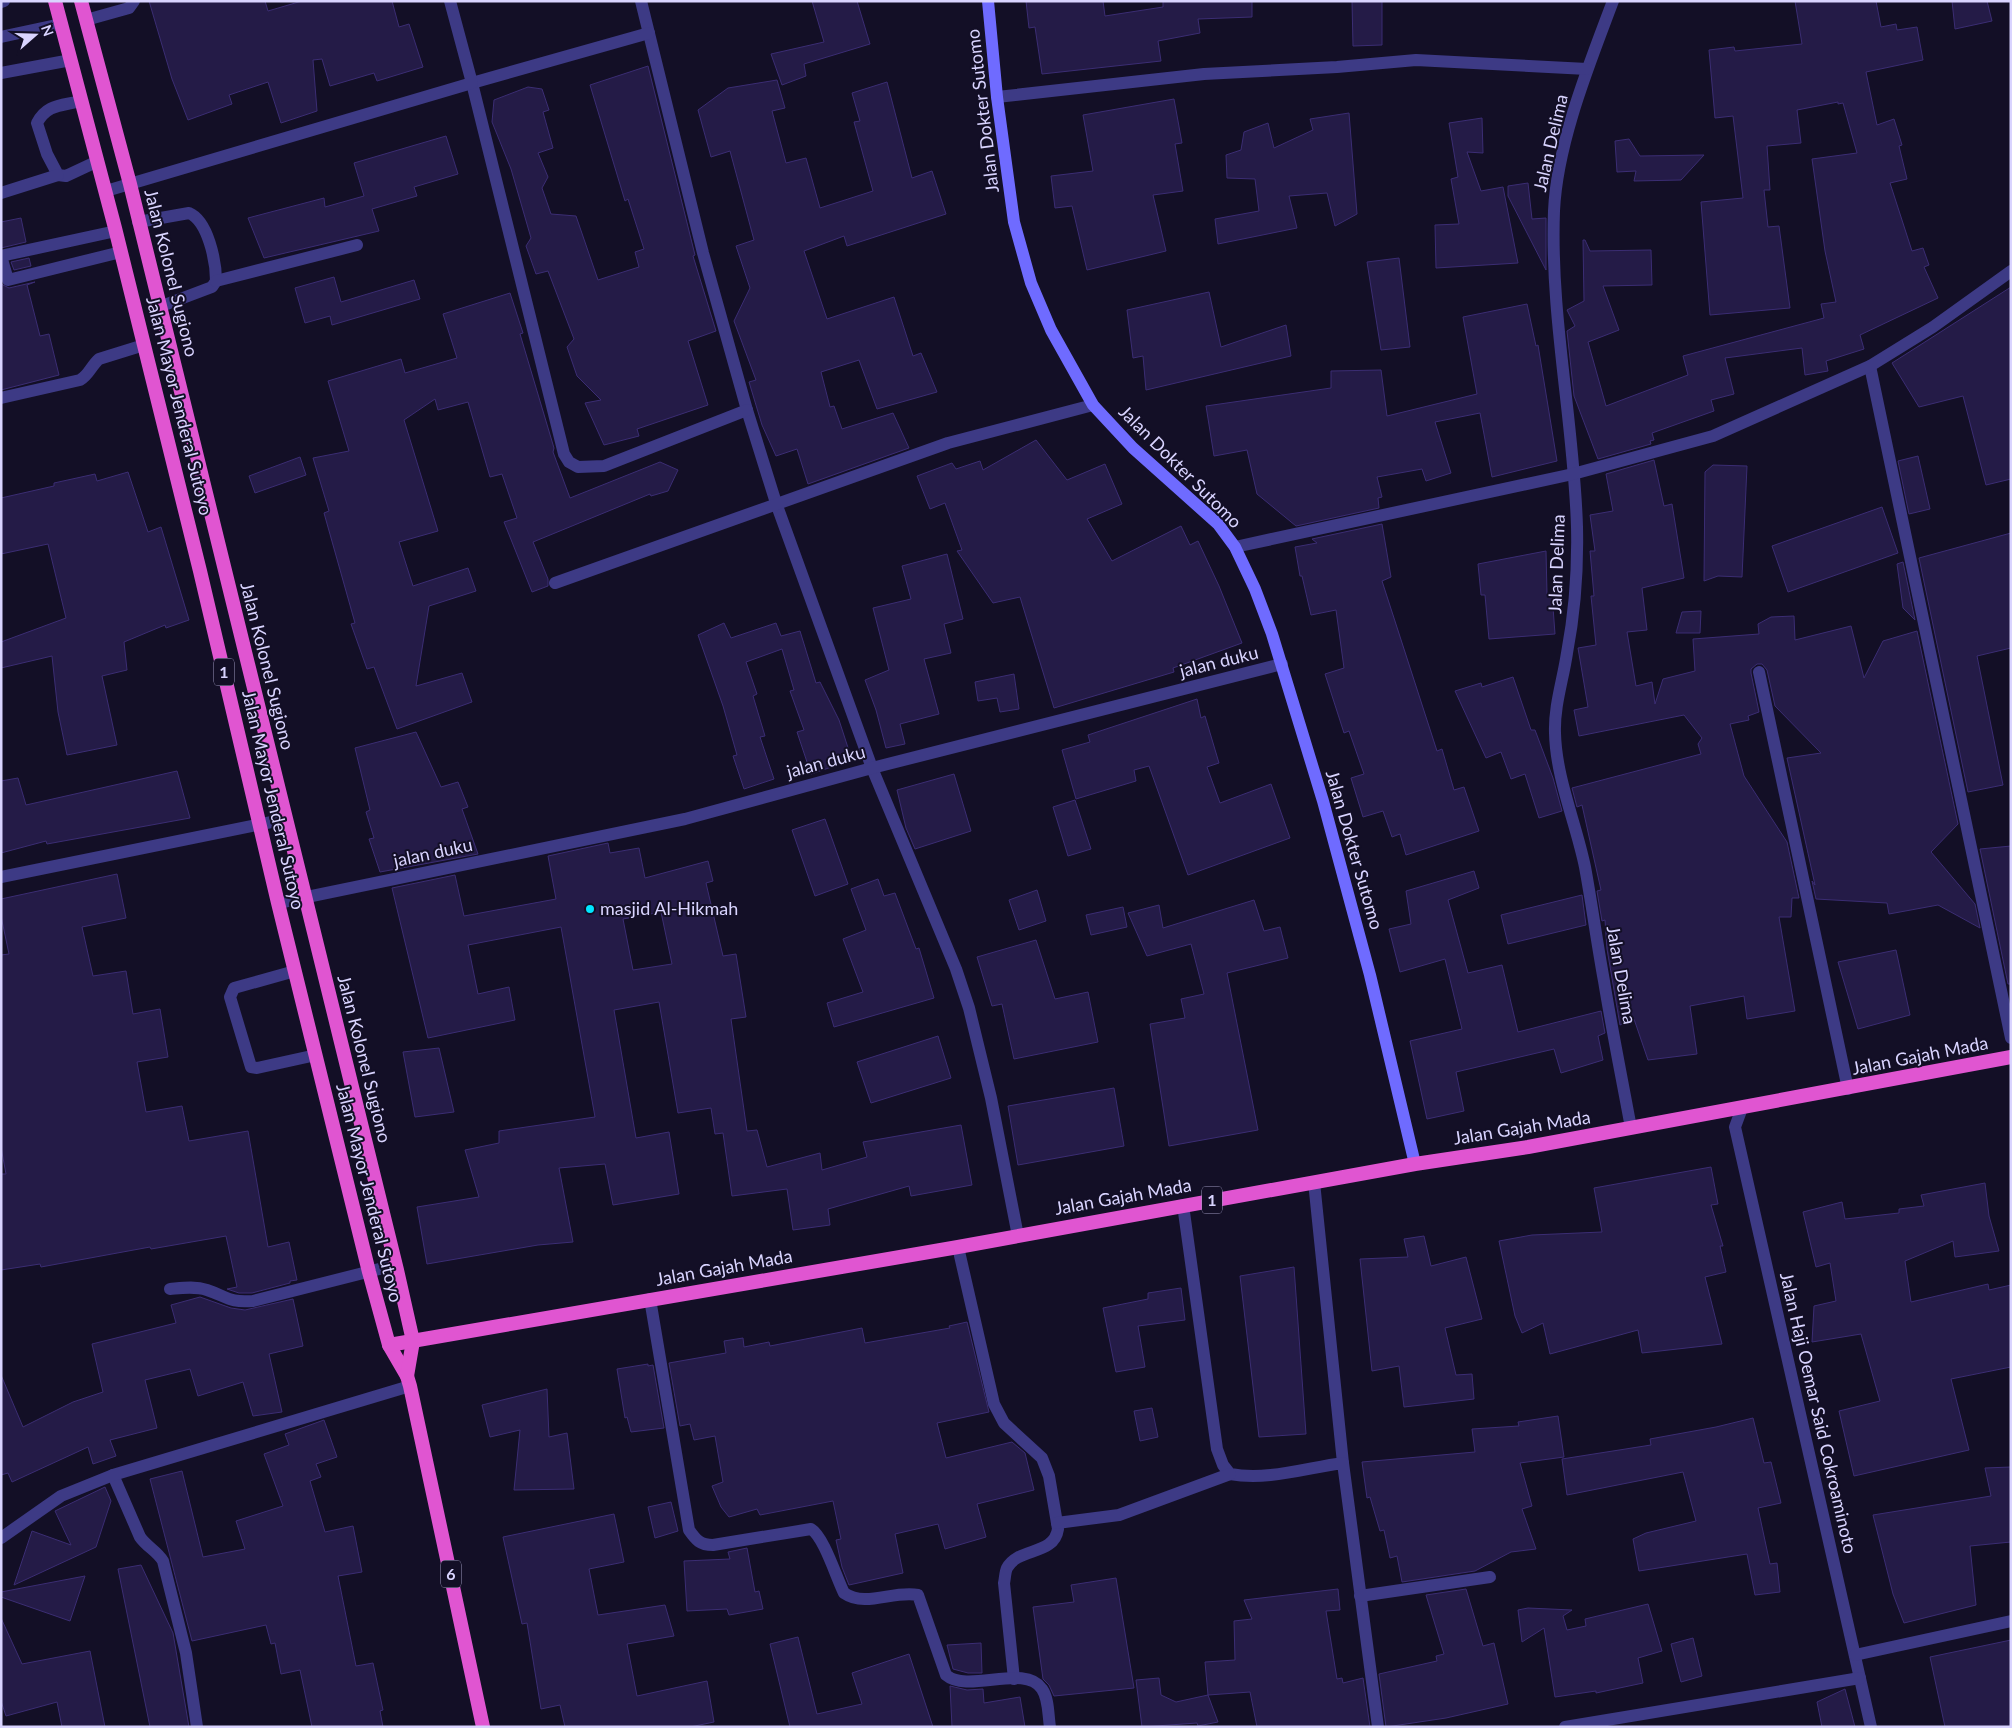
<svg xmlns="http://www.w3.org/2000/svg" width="2012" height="1728" viewBox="0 0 2012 1728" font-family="Lato,sans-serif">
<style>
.building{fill:#241b47;stroke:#3b2d73;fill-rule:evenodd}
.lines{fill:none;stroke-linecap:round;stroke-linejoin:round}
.service{stroke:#3d3a85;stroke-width:12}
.minor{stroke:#3d3a85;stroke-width:12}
.secondary{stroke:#6f6bff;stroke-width:12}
.trunk{stroke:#e055d1;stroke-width:14}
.poi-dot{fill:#00e5ff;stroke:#130f26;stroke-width:2}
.labels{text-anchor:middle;stroke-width:4;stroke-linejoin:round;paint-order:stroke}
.shield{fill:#130f26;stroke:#9e99be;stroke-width:1}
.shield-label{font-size:16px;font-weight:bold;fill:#d9d4ff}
.street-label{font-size:18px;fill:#d9d4ff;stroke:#130f26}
.poi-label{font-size:18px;fill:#d9d4ff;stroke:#130f26;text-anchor:start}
</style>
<rect width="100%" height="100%" fill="#130f26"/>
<g class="building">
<polygon points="149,1 265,1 268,11 302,1 392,1 399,27 409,24 423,67 377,81 374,73 330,86 322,59 313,60 317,111 281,123 268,82 229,95 232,104 188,120 172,79"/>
<polygon points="812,1 857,1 870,44 804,64 806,76 782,85 771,54 824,42"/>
<polygon points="1026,1 1103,1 1105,16 1163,7 1163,1 1252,1 1252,17 1198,19 1200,33 1158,41 1161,61 1042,74 1035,27 1029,28"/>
<polygon points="1352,1 1382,1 1382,45 1353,46"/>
<polygon points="1795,1 1876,1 1881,27 1896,24 1897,30 1917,27 1923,60 1866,72 1877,125 1894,119 1902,145 1899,146 1907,179 1890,183 1912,251 1923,248 1929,265 1924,267 1938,298 1860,335 1864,349 1826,361 1828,371 1805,375 1802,348 1725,358 1734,394 1711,400 1714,411 1652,433 1654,440 1650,441 1651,444 1598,459 1574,396 1567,331 1575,326 1567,310 1584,301 1583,240 1585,240 1590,251 1651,250 1652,285 1603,286 1619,330 1588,342 1606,406 1688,375 1683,356 1824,318 1821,304 1836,302 1825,251 1812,159 1857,153 1843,103 1838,104 1838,102 1797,110 1801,143 1767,146 1770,190 1764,190 1768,227 1779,226 1790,308 1710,315 1701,202 1743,198 1733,116 1715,118 1709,50 1734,47 1735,51 1802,44"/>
<polygon points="1952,1 1987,1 1992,21 1955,29"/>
<polygon points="648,66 695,255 693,256 716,331 688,341 708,405 637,429 639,436 604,445 585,403 601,400 577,376 567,347 574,339 548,271 536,274 526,246 531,238 511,169 492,122 494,100 528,87 542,89 549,110 543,112 553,148 538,153 548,177 542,188 551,214 576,216 598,280 639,267 635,252 644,249 628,199 625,201 590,85"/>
<polygon points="777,80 785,108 772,111 786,163 806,158 820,208 873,191 854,122 860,121 852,93 887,82 912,178 932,171 946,214 847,246 844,236 804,251 827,319 894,297 913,356 921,353 937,392 877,409 859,360 821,372 830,407 834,406 842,429 893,413 909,448 808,484 797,449 776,456 762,425 749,382 756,380 734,321 750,288 736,246 754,240 730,151 711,157 698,110 728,88"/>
<polygon points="1174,99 1182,143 1175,144 1183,191 1153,195 1166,251 1087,270 1072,206 1055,208 1051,176 1093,171 1083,115"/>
<polygon points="1349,113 1357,214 1335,226 1327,193 1289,196 1297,228 1218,244 1215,219 1259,211 1255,179 1227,178 1226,155 1241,150 1244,132 1268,123 1274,148 1313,130 1310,119"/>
<polygon points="1482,118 1483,153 1467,152 1481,191 1503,187 1518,263 1436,268 1435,225 1459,224 1451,179 1458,177 1449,123"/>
<polygon points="446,136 458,174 414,187 417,196 372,209 379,231 264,258 248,218 324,198 325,207 364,196 354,163"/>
<polygon points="1629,139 1640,156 1704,155 1681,180 1634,181 1636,171 1617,172 1615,141"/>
<polygon points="1528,183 1532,219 1546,218 1546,270 1508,196 1508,186"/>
<polygon points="21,218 26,242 1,248 1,222"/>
<polygon points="29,258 31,266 14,270 11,262"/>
<polygon points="1399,258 1410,347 1381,350 1367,262"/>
<polygon points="334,277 341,302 414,280 420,299 332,325 330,316 305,323 295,288"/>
<polygon points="35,282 27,285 40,336 49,334 59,375 1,390 1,284 9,288"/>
<polygon points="2011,287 2011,479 1986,485 1963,396 1919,407 1892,363"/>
<polygon points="1209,292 1221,347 1286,325 1291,356 1146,390 1143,356 1133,358 1127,310"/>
<polygon points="510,293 523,333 520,334 554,448 553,452 570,498 660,462 678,470 668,491 651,496 650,494 533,542 548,579 548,586 532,592 504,522 517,518 502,474 490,477 468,402 438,410 435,399 404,420 438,531 399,542 413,586 468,568 476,591 429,606 416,686 462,673 472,702 397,729 374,667 367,669 351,624 355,623 324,513 329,511 313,458 349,451 328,381 401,359 405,373 457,358 443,314"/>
<polygon points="1527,304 1536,346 1538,345 1557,461 1492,477 1480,413 1435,422 1451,473 1426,481 1422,469 1377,477 1382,497 1378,498 1379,508 1296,526 1257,494 1247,450 1214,456 1206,406 1331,388 1331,371 1381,370 1387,416 1477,394 1463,317"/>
<polygon points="1036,440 1067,480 1105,464 1122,504 1087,519 1112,561 1181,526 1190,545 1198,541 1219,586 1242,643 1173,668 1174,672 1054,708 1020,597 993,603 957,551 962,550 945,503 930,509 917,476 952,463 956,469 980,461 983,470"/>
<polygon points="1918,456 1930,509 1909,514 1898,461"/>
<polygon points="300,457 306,475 255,493 249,476"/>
<polygon points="1654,460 1664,506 1672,504 1684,578 1642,588 1647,630 1627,632 1636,686 1652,682 1655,704 1663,679 1695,671 1693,639 1759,634 1758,624 1771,617 1794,616 1795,640 1851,626 1864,678 1883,641 1917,631 1958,824 1931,852 1975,904 1980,928 1938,905 1889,914 1887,903 1816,899 1812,881 1815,885 1787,758 1821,753 1775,706 1767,670 1762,664 1757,664 1751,669 1751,673 1759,712 1748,716 1749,720 1730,724 1744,776 1787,842 1799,898 1792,898 1791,917 1779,917 1795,1011 1747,1019 1744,996 1690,1006 1697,1054 1648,1060 1634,1019 1620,1025 1607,949 1605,920 1602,921 1597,891 1601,890 1582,805 1577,807 1572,788 1701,754 1698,744 1702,738 1684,715 1579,736 1574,710 1588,707 1578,648 1596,645 1591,596 1594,596 1590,551 1595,551 1590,515 1613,511 1606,474"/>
<polygon points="1713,465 1747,466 1742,577 1718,576 1704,581 1705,472"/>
<polygon points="128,472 148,532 161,527 189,620 166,628 165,625 124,642 127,670 102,676 117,745 67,755 58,712 52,656 1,668 1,642 66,618 48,544 1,554 1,498 54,486 54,483 95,474 97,481"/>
<polygon points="1882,507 1898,553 1788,592 1772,546"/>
<polygon points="1382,524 1391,577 1382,581 1437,751 1442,749 1454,790 1464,787 1479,831 1406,855 1400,834 1392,837 1383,811 1363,817 1351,778 1364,774 1349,731 1344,733 1325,674 1344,668 1336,610 1311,615 1302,576 1300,576 1295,547 1317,543 1312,539"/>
<polygon points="2011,533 2011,648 1977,656 2003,785 1968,792 1919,558"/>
<polygon points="1546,551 1547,594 1552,594 1555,634 1489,639 1485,595 1481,595 1478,564"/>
<polygon points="947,554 963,619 944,624 951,653 924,659 939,714 900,724 905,744 886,748 876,710 865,680 889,670 873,608 911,599 902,566"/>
<polygon points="1903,562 1915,620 1903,608 1897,564"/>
<polygon points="1701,611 1700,633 1676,633 1682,612"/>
<polygon points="724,623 731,638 776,623 781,636 800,631 816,683 820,682 839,720 852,760 811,774 797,732 804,730 790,691 794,690 782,649 746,662 757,694 753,696 765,736 760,737 774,779 744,789 733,756 737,755 723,706 698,635"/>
<polygon points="1014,674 1019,709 1000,712 997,698 978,701 975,682"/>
<polygon points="1513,677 1531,730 1535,730 1553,778 1562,811 1539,818 1525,774 1511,779 1501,752 1486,758 1455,691 1481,683 1482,687"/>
<polygon points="1197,699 1201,718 1205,716 1219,763 1207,767 1220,803 1271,784 1290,838 1188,875 1149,766 1134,770 1136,781 1076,799 1062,750 1090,742 1088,735"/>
<polygon points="416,732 441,787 458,782 468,807 462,809 478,854 380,872 369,839 374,838 366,812 370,810 355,748"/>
<polygon points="177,771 190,818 47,844 46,841 1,853 1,781 18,778 26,805"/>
<polygon points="954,774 971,831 915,849 906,828 897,790"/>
<polygon points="1075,800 1091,849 1068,856 1053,807"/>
<polygon points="825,819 848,884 815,896 792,830"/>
<path d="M608 843 610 853 639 848 645 878 708 861 713 881 706 883 723 956 736 954 746 1017 731 1019 747 1131 757 1130 767 1167 820 1153 822 1170 867 1157 863 1142 961 1125 972 1185 911 1196 909 1186 828 1209 830 1225 793 1230 787 1189 732 1196 723 1133 715 1134 711 1108 678 1113 659 1002 614 1010 636 1138 669 1132 679 1194 613 1205 605 1164 559 1168 573 1242 538 1245 427 1264 417 1207 479 1197 465 1150 499 1143V1131L595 1117 561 927 468 945 478 994 509 987 515 1020 428 1038 392 888 455 875 464 916 556 899 548 856ZM661 912 672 964 633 970 623 919Z"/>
<polygon points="2011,846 2011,984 2008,984 1980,849"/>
<polygon points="1474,871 1479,888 1448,900 1468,973 1502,965 1518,1032 1601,1011 1605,1033 1598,1036 1603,1060 1561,1073 1554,1049 1456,1072 1464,1111 1427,1119 1410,1041 1462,1029 1445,959 1400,972 1389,929 1411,924 1406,891"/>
<polygon points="117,874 126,918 82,927 93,976 126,971 133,1014 160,1009 168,1057 137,1062 146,1112 182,1106 189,1141 248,1131 268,1247 289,1242 297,1280 290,1281 290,1283 252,1293 239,1293 227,1289 237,1287 226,1236 151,1249 150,1247 41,1267 40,1264 1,1270 1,1174 6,1174 1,1147 1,955 9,954 1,916 1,899"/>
<polygon points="878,879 884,896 895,893 916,949 919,948 934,998 834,1027 827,1003 863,992 843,939 866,930 851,889"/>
<polygon points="1037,890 1046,921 1019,930 1009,900"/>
<polygon points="1582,895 1586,925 1508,944 1501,915"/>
<polygon points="1254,900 1264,931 1280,927 1288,958 1227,973 1258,1130 1169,1146 1150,1024 1185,1018 1181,999 1204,994 1191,944 1147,956 1128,913 1159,905 1163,928"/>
<polygon points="1123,907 1127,927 1091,935 1086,915"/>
<polygon points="1036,940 1055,999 1088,992 1098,1042 1014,1059 1002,1004 992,1006 977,957"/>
<polygon points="1896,950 1910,1015 1858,1029 1838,962"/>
<polygon points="938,1036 951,1078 871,1103 857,1062"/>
<polygon points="439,1048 454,1112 415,1117 403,1052"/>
<polygon points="1114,1088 1124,1146 1018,1165 1008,1106"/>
<polygon points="1711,1167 1718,1204 1711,1205 1723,1246 1720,1246 1726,1272 1705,1277 1722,1344 1642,1353 1638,1330 1550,1354 1543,1323 1522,1333 1515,1316 1499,1241 1532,1235 1602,1232 1594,1188"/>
<polygon points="1985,1183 1989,1216 1999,1251 1955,1257 1953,1241 1905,1261 1911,1302 1988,1284 1989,1290 2011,1285 2011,1367 1951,1379 1969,1450 1854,1476 1839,1411 1880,1401 1861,1334 1812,1342 1814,1306 1836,1301 1830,1263 1816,1267 1803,1212 1842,1202 1845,1219 1899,1213 1899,1209 1924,1206 1921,1195"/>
<polygon points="1424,1236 1431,1266 1466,1257 1482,1319 1445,1328 1456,1375 1472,1374 1474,1399 1404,1407 1399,1366 1372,1371 1360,1259 1408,1257 1404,1239"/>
<polygon points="1294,1267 1306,1434 1259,1437 1240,1276"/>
<polygon points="1181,1288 1185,1320 1138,1326 1145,1367 1116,1372 1103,1308 1148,1299 1148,1293"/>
<polygon points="200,1297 231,1308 245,1310 293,1299 303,1346 269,1354 282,1412 253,1416 243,1382 198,1396 190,1369 145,1380 157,1428 110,1440 116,1456 93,1464 88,1447 12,1482 8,1473 1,1475 1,1375 23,1427 73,1402 103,1392 92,1344 176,1323 171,1305"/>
<polygon points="967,1322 989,1412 937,1423 946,1458 1012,1442 1025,1453 1034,1490 977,1504 986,1537 945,1549 938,1524 895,1534 903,1573 849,1585 842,1567 836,1540 841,1539 833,1501 760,1515 757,1509 729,1517 721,1507 712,1486 723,1482 715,1436 694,1440 690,1424 680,1426 669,1363 726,1353 724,1341 743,1338 744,1347 769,1342 770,1346 862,1328 865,1343 950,1328 949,1326"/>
<polygon points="648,1364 648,1366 653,1365 664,1428 631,1432 627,1417 625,1418 617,1369"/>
<polygon points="547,1389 549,1437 567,1433 574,1489 514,1490 520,1430 490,1437 482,1405"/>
<polygon points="1152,1408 1158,1437 1140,1441 1134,1411"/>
<polygon points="1558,1416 1564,1457 1520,1463 1532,1506 1522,1509 1536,1549 1511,1552 1475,1571 1402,1582 1397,1556 1390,1558 1384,1530 1380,1531 1370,1497 1367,1498 1362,1462 1475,1452 1472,1429 1519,1426 1518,1422"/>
<polygon points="1753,1418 1764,1463 1771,1462 1781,1503 1758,1508 1770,1564 1777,1563 1780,1592 1755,1595 1747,1554 1639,1571 1633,1539 1646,1533 1696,1521 1683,1472 1567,1495 1562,1459 1651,1445 1650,1439 1716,1427"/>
<polygon points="324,1420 337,1457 316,1464 321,1477 310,1481 325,1532 353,1526 362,1572 338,1576 356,1666 373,1663 383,1710 380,1711 383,1727 312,1727 300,1670 281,1674 275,1643 271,1644 266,1625 192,1641 150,1479 182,1471 203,1557 245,1549 236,1521 283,1506 264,1454 289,1445 285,1434"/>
<polygon points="2011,1467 2011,1542 1970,1546 1976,1605 1904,1623 1893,1594 1873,1515 1991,1496 1985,1468"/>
<polygon points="105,1487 111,1501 96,1547 14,1585 32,1531 71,1545 55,1511"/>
<polygon points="671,1502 678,1531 655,1538 648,1507"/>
<polygon points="614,1514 624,1562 589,1569 598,1615 665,1605 674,1636 627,1644 637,1696 707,1681 714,1722 690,1727 565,1727 560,1705 541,1709 527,1623 522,1624 503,1537"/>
<polygon points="747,1548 755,1592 759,1591 763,1609 729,1615 727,1609 687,1611 684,1561 730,1559 728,1552"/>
<polygon points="141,1565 173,1633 189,1727 150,1727 118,1569"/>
<polygon points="85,1576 70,1621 1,1597 1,1592"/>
<polygon points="1116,1578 1134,1688 1054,1696 1049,1685 1043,1679 1033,1607 1074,1602 1071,1585"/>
<polygon points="1338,1589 1340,1610 1326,1611 1337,1679 1342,1678 1343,1683 1363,1678 1370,1727 1257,1727 1250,1692 1208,1695 1205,1662 1235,1660 1234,1621 1252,1619 1244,1600"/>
<polygon points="1466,1589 1483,1646 1494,1643 1508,1704 1446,1718 1386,1727 1379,1674 1437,1661 1436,1656 1444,1654 1426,1595"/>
<polygon points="1648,1604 1662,1651 1638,1658 1643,1683 1596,1693 1596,1691 1555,1697 1544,1628 1522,1642 1518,1610 1528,1608 1572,1610 1563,1616 1567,1630 1586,1626 1585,1619"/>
<polygon points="1,1618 22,1664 90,1651 105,1727 62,1727 57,1702 6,1716 1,1701"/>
<polygon points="798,1637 817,1714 862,1704 852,1673 909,1654 933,1727 790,1727 770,1644"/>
<polygon points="1693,1638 1702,1676 1681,1682 1671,1644"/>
<polygon points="2011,1640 2011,1727 1945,1727 1930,1657"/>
<polygon points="981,1643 982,1673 968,1673 953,1669 947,1645"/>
<polygon points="1159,1678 1161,1695 1176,1702 1208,1695 1218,1722 1198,1726 1197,1723 1142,1727 1136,1680"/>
<polygon points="950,1686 967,1690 983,1689 984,1703 1020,1697 1025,1727 952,1727"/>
<polygon points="1845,1689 1855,1727 1822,1727 1817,1702"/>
</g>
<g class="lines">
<g class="service">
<polyline points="1,2 4,1"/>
<polyline points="86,20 129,8 134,1"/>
<polyline points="1,37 61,24"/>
<polyline points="1,73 71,60"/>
<path d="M81 101C61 106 47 104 37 123L47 154 58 175 66 176 98 161"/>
<polyline points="1,193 58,175"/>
<path d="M138 222 189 213C208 221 216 261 216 281L212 287 159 307"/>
<polyline points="116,231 1,256 8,280 121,252"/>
<polyline points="216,281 357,245"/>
<path d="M1 398 80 380C89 375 91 366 99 359L144 345"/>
<polyline points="295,971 234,988 230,997 251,1067 257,1068 316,1055"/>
</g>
<g class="minor">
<polyline points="641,1 703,253 747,410 776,503 872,768 956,969 969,1008 991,1098 1018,1236"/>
<path d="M1613 1C1589 65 1557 143 1554 211 1550 317 1574 422 1577 527 1578 570 1575 611 1567 653 1563 680 1554 706 1555 733 1556 778 1576 823 1585 867 1592 905 1597 943 1604 981 1612 1030 1622 1079 1631 1128"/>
<polyline points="649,33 472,83 564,454 569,462 578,467 604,466 747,410"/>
<polyline points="997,97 1204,74 1337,67 1416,60 1587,69"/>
<polyline points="106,191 472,83 450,1"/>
<polyline points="1870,366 2011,1038"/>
<polyline points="1235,547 1573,474 1713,436 1870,366 1933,327 2011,271"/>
<polyline points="555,583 948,443 1093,405"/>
<polyline points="1759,672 1848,1089"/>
<polyline points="1,877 286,819"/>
<polyline points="278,903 685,819 872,768 1282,664"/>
<polyline points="1742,1108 1735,1127 1871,1727"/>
<polyline points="1314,1182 1343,1463"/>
<path d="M1183 1205 1217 1449 1223 1465 1230 1474C1267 1481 1306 1468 1343 1463L1378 1727"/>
<path d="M958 1247 994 1404 1004 1423 1042 1458 1049 1476 1058 1529C1054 1556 1018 1547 1007 1568 1005 1572 1005 1579 1004 1583L1014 1679"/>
<path d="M170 1289C182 1288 195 1286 207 1290 228 1297 229 1303 253 1301L395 1265"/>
<path d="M650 1299 689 1530C696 1540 700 1545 713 1545L811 1529C824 1537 836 1577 844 1593 866 1608 893 1590 918 1595L946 1675C968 1694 1025 1663 1042 1689 1049 1699 1048 1715 1050 1727"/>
<path d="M113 1475 140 1537C147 1547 157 1551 163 1561L186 1653 197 1727"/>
<polyline points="1057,1523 1119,1515 1230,1474"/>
<polyline points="1,1538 61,1496 113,1475 410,1386"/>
<polyline points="1360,1596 1490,1577"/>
<polyline points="1855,1655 2011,1621"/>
<polyline points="1565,1727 1860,1678"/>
</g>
<polyline class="secondary" points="988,1 997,97 1014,222 1031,283 1051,330 1093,405 1133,448 1218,524 1235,547 1255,589 1272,634 1323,801 1370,975 1415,1164"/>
<g class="trunk">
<polyline points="55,1 115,228 200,571 278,903 369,1272 389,1345 407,1376 410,1386 483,1727"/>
<polyline points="81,1 130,184 397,1270 413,1341 407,1376"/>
<polyline points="389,1345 958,1247 1415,1164 1528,1147 2011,1057"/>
</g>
</g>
<circle class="poi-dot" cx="590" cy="909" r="5"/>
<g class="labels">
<g class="shield">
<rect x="214" y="658.5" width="20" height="27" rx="4"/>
<rect x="1202" y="1186.5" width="20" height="27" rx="4"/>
<rect x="441" y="1560.5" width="20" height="27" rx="4"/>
</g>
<g class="shield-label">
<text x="224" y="678">1</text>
<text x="1212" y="1206">1</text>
<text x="451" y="1580">6</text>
</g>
<g class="street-label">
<text transform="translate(983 111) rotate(-97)" y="6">Jalan Dokter Sutomo</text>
<text transform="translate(1551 143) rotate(-77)" y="6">Jalan Delima</text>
<text transform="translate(171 273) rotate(76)" y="6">Jalan Kolonel Sugiono</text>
<text transform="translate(179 406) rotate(76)" y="6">Jalan Mayor Jenderal Sutoyo</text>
<text transform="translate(1180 467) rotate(45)" y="6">Jalan Dokter Sutomo</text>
<text transform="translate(1557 564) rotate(-88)" y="6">Jalan Delima</text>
<text transform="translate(1219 662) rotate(-14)" y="6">jalan duku</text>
<text transform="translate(267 666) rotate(76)" y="6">Jalan Kolonel Sugiono</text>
<text transform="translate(826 762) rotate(-15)" y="6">jalan duku</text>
<text transform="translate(273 800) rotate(77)" y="6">Jalan Mayor Jenderal Sutoyo</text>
<text transform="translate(1354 850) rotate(74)" y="6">Jalan Dokter Sutomo</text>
<text transform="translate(433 853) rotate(-12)" y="6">jalan duku</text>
<text transform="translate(1621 975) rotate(80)" y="6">Jalan Delima</text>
<text transform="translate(1920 1056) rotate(-11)" y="6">Jalan Gajah Mada</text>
<text transform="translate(364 1059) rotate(76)" y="6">Jalan Kolonel Sugiono</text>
<text transform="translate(1522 1128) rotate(-9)" y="6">Jalan Gajah Mada</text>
<text transform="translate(369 1193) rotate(76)" y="6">Jalan Mayor Jenderal Sutoyo</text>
<text transform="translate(1123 1197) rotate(-10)" y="6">Jalan Gajah Mada</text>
<text transform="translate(724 1268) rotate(-10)" y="6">Jalan Gajah Mada</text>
<text transform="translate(1818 1413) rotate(77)" y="6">Jalan Haji Oemar Said Cokroaminoto</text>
</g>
<g class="poi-label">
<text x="600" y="915">masjid Al-Hikmah</text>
</g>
</g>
<rect width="2012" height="1728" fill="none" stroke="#d9d4ff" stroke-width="5"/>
<g transform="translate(35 35) rotate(70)" stroke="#130f26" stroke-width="4" paint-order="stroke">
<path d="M0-4L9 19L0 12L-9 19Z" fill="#d9d4ff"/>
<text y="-8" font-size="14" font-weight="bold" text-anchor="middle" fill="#d9d4ff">N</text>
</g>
</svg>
